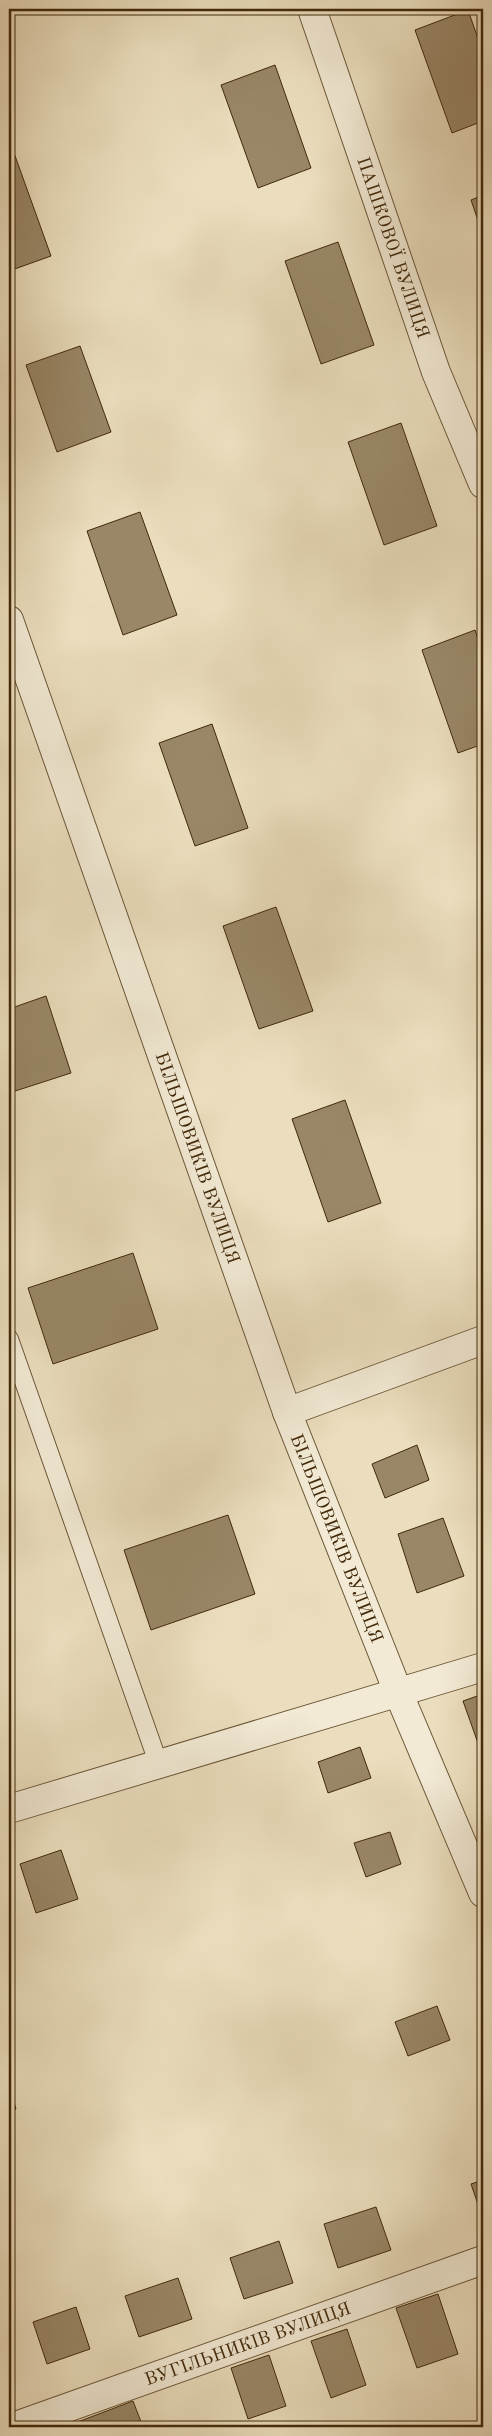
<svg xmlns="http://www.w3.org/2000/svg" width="492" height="2436" viewBox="0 0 492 2436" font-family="'Old Standard TT',serif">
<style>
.building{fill:#998768;stroke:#41290a}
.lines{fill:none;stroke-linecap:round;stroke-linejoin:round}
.service-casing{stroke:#6c5637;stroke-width:20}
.minor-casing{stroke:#6c5637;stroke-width:30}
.service{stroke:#f2ead5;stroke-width:18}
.minor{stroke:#f2ead5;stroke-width:28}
.labels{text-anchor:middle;stroke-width:5;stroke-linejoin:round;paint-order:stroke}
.street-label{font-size:18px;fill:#41290a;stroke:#f2ead5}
</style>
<rect width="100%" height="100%" fill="#ebdebe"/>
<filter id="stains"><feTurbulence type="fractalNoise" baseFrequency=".004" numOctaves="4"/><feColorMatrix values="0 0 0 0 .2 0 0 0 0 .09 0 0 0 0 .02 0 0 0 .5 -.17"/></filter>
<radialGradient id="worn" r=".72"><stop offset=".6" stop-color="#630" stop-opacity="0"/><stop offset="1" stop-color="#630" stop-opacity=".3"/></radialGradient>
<g class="building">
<polygon points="468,10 483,53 483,121 452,133 415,30"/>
<polygon points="275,65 311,168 258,188 221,85"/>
<polygon points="14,153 51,256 9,271 9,155"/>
<polygon points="483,195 483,235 471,200"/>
<polygon points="338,242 374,345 321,364 285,261"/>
<polygon points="80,346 111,432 57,452 26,365"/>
<polygon points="401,423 437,526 384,545 348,442"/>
<polygon points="140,512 177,615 123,635 87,531"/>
<polygon points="475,630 483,654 483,744 458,753 422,650"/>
<polygon points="212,724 248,828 195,846 159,743"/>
<polygon points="276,907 313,1011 259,1029 223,926"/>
<polygon points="46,996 71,1073 9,1093 9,1009"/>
<polygon points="345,1100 381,1203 328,1222 292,1119"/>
<polygon points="133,1253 158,1329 53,1364 28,1288"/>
<polygon points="417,1445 429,1480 385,1498 372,1464"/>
<polygon points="228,1515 255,1594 151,1630 124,1550"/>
<polygon points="443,1518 464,1576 417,1593 398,1534"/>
<polygon points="483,1694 483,1745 479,1746 463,1701"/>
<polygon points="360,1747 371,1778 328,1793 318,1762"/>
<polygon points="390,1832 401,1864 366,1877 354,1843"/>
<polygon points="61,1850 78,1899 36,1913 20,1864"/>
<polygon points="437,2006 450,2040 408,2056 395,2022"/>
<polygon points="9,2087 16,2109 9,2111"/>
<polygon points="483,2180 483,2219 471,2184"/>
<polygon points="376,2207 391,2250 338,2268 324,2224"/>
<polygon points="279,2241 293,2283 244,2299 230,2258"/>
<polygon points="178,2278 192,2319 139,2337 125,2296"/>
<polygon points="438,2294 458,2354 417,2368 396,2308"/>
<polygon points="76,2307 90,2349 47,2364 33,2322"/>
<polygon points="347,2329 366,2385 331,2398 311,2341"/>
<polygon points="269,2355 286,2406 248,2419 231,2368"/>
<polygon points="133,2401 143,2427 67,2426"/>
</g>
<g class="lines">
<g class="service-casing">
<polyline id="service" points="9,1339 159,1765"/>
</g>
<g class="minor-casing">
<g id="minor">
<path id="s1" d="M312 9 436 372 483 484"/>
<path id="s2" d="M9 620 287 1412 398 1692 483 1893"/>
<polyline points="287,1412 483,1340"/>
<polyline points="9,1809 483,1667"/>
<path id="s3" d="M13 2427 483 2260"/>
</g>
</g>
<use href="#service" class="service"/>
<use href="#minor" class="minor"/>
</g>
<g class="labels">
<g class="street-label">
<text dy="6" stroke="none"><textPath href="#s1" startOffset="252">ПАШКОВОЇ ВУЛИЦЯ</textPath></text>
<text dy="6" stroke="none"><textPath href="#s2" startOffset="570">БІЛЬШОВИКІВ ВУЛИЦЯ</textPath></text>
<text dy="6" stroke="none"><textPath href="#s2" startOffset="975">БІЛЬШОВИКІВ ВУЛИЦЯ</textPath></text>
<text dy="6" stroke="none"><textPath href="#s3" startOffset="249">ВУГІЛЬНИКІВ ВУЛИЦЯ</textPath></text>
</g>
</g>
<rect width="492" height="2436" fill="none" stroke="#ebdebe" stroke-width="30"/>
<rect x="10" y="10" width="472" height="2416" fill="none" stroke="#41290a" stroke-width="2.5"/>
<rect x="15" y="15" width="462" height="2406" fill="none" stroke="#41290a"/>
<rect width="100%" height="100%" filter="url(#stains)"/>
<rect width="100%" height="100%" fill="url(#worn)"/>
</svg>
